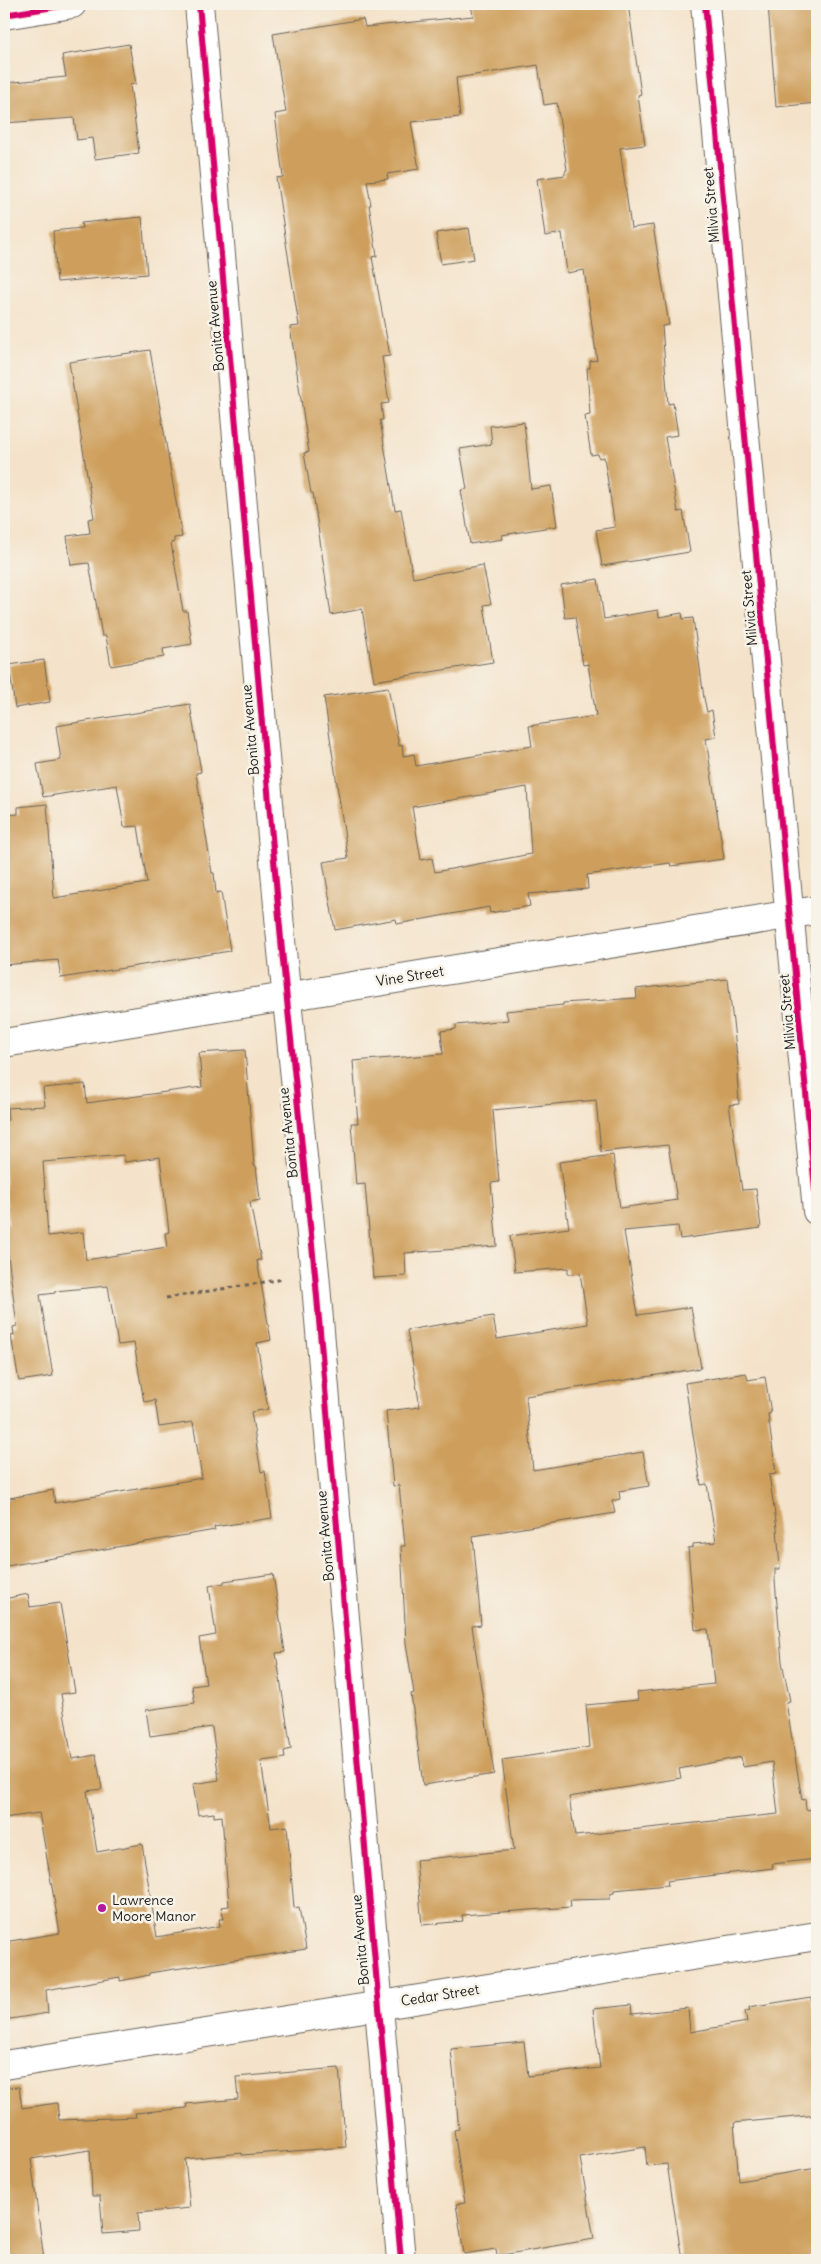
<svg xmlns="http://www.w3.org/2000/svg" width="821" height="2264" viewBox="0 0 821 2264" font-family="Delius,sans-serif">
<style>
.building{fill:#ce9f5b;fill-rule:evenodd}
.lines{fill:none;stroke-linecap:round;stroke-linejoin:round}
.minor-casing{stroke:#686259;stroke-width:30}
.tertiary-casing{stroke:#686259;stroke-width:30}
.path{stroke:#686259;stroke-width:3;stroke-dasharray:4 4;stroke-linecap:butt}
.minor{stroke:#fff;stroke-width:28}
.tertiary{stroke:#fff;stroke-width:28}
.cycleway-casing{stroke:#f7f3e8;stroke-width:9}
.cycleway{stroke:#d6006c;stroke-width:6}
.poi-dot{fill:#b5179e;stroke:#f7f3e8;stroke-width:2}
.labels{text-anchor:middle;stroke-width:5;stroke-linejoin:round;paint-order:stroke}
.street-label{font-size:14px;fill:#1c1c1c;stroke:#f7f3e8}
.poi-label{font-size:14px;fill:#1c1c1c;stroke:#f7f3e8;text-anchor:start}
</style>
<rect width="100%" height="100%" fill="#f7f3e8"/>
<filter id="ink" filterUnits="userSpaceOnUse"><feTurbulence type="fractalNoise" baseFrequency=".02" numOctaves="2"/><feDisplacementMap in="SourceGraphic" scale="10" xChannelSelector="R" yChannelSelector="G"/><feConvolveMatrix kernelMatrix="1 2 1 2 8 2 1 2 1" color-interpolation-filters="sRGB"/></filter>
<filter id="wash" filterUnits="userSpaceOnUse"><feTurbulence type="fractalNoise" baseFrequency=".0096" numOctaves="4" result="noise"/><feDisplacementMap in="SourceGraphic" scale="20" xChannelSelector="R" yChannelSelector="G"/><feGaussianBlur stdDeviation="1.12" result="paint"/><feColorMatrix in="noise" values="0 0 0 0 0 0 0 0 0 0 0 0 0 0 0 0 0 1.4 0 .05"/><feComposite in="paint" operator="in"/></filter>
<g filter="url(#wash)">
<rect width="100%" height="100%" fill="#f4e3ca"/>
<g id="blocks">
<g class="building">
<polygon points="471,4 628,4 641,94 638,95 645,145 620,148 631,228 653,225 669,325 662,326 668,404 673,403 678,435 665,437 678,512 683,511 690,552 602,566 596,530 615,527 604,457 599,458 598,454 591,455 585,416 590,415 587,368 590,368 590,361 597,360 584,270 567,273 562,233 545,236 537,179 565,175 565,171 567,170 557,103 544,105 538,65 456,78 460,117 411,122 419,169 387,174 388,179 367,181 371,205 369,205 377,256 372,257 390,356 382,357 389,403 381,404 383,420 380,420 395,510 401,509 413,578 483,565 491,604 484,605 493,662 374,681 362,609 331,615 313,493 311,493 304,453 309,452 290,327 299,326 276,178 283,177 275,114 286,112 273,34 363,19 365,27 473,16"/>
<polygon points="768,4 817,4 817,103 776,107"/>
<polygon points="129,44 136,84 130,85 139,153 95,159 92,138 77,140 74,118 4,123 4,83 66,77 62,55"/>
<polygon points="142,217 147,274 57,282 53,231 82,228 81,223"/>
<polygon points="469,228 474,259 441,264 436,233"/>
<polygon points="150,350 182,537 174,538 174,542 171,543 183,611 187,611 192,644 163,649 164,657 111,666 106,636 102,636 89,563 71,565 67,536 90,533 88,519 94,518 69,362"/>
<polygon points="524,422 531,489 551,486 557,526 502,535 503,539 470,544 461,490 467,489 460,449 492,444 490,426"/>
<path d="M598 579 604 619 658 610 659 617 682 613 683 619 693 618 704 698 707 712 712 710 716 737 706 739 724 859 671 866 670 863 587 875 588 889 528 894 530 906 490 913 489 907 397 924 396 919 335 930 323 862 348 858 324 697 388 687 399 746 402 745 403 756 414 754 416 766 532 746 529 726 596 716 588 664 583 665 575 617 565 618 561 585ZM527 787 531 854 435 872 432 858 421 860 412 807Z"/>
<polygon points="44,660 50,702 15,708 9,665"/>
<polygon points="190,704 201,772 196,773 212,873 214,873 216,893 221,892 230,951 61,978 58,960 4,965 4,815 18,814 18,807 47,804 54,898 147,883 138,826 124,827 117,785 43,797 37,764 61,760 56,726"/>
<polygon points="728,979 739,1074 737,1074 739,1104 729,1105 742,1190 756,1189 761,1228 680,1239 678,1226 624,1231 638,1315 691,1307 701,1368 526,1396 533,1470 643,1452 649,1486 619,1491 620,1499 612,1501 615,1513 473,1536 481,1625 472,1626 494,1774 423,1785 411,1694 414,1693 406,1643 401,1546 405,1546 399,1485 393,1486 386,1411 420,1407 407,1330 493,1316 497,1339 588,1324 580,1273 568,1274 568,1268 515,1272 510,1236 569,1228 559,1162 613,1155 620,1208 677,1200 668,1145 601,1152 596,1100 493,1110 499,1182 491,1183 497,1246 405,1253 406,1276 373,1278 365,1184 356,1185 351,1123 358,1123 353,1061 443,1054 441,1031 456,1029 456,1025 508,1020 506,1011 563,1005 563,1003 637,998 636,989"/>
<path d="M245 1050 254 1166H256L260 1200 250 1202 261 1260H257L271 1340 257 1343 268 1409 251 1412 261 1472 265 1471 272 1518 214 1527 215 1530 7 1566 4 1548V1499L53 1490 55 1503 202 1478 193 1422 159 1427 155 1400 144 1402 134 1343 118 1345 108 1286 55 1291V1293L40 1295 53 1376 19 1381 11 1336 14 1335 13 1327 17 1326 8 1255 4 1256V1224L8 1223 4 1167V1121L8 1120 7 1108 45 1106 43 1088 85 1084 87 1103 202 1087 199 1053ZM124 1155 125 1162 160 1157 169 1232 165 1233 167 1247 86 1260 83 1232 48 1236 43 1162Z"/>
<path d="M746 1373 748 1380 765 1377 771 1413 768 1414 776 1474 769 1475 777 1528 780 1569H775V1581L782 1662 790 1701 786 1702 802 1800 805 1799 806 1810 815 1809 817 1859 772 1864 773 1868 667 1881 668 1885 614 1890V1893L610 1894V1899L570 1900 571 1907 462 1915 463 1921 422 1925 416 1860 514 1850 502 1760 590 1747 586 1705 638 1700 637 1692 714 1684 708 1629 695 1630 688 1548 693 1547V1544L716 1542 707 1484 701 1485 685 1383ZM741 1757 743 1767 772 1762 778 1814 575 1836 569 1797 681 1778 679 1769Z"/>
<polygon points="273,1574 285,1652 276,1653 291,1749 284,1751 285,1758 261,1761 271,1828 287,1826 294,1908 299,1907 306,1949 149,1973 149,1975 120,1981 120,1977 46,1990 48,2013 4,2020 4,1942 60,1933 39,1813 4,1818 4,1599 28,1594 30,1607 60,1603 75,1692 61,1694 72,1759 96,1755 102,1789 87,1791 97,1852 142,1844 157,1937 220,1926 219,1919 224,1919 221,1907 229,1906 222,1816 214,1817 214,1813 198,1815 193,1784 219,1780 212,1727 150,1736 146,1710 195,1703 192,1686 206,1684 199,1638 216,1635 209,1586 224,1583 224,1581"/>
<polygon points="811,1997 817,2033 817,2115 734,2123 739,2181 817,2168 817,2260 682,2260 667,2164 647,2166 645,2147 580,2158 594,2239 497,2256 496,2249 464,2254 456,2204 465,2203 454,2130 459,2129 451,2049 524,2042 528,2076 600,2068 593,2009 631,2005 632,2014 688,2008 690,2032 747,2022 745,2011 750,2010 749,2007"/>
<polygon points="339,2068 346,2147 242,2155 242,2153 185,2159 190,2208 138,2213 139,2231 103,2234 100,2196 92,2196 90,2150 31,2159 44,2260 4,2260 4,2088 19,2087 22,2108 57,2103 59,2120 136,2117 135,2113 187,2108 186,2104 238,2099 236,2077"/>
</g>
</g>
</g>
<g filter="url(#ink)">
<use href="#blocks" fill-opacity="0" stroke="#686259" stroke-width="1"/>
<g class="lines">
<g class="minor-casing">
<g id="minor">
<polyline points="199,4 282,951 315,1274 401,2260"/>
<polyline points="705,4 817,1211"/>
<polyline points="4,1043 817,910"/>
</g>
</g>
<g class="tertiary-casing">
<g id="tertiary">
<polyline points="4,15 72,4"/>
<polyline points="4,2065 817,1936"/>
</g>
</g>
<polyline class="path" points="166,1298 284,1279"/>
<use href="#minor" class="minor"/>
<use href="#tertiary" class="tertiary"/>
<g class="cycleway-casing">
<g id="cycleway">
<polyline points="199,4 282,951 315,1274 401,2260"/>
<polyline points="705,4 817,1211"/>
<polyline points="4,15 72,4"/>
</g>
</g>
<use href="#cycleway" class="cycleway"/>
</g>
</g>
<circle class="poi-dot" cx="102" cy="1908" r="5"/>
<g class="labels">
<g class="street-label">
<text transform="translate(711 205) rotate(-95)" y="5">Milvia Street</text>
<text transform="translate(215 326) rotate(-95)" y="5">Bonita Avenue</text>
<text transform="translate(749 608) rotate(-95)" y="5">Milvia Street</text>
<text transform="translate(250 730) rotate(-95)" y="5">Bonita Avenue</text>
<text transform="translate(410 976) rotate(-9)" y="5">Vine Street</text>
<text transform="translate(787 1012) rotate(-95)" y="5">Milvia Street</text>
<text transform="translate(288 1133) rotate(-96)" y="5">Bonita Avenue</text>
<text transform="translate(325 1536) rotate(-95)" y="5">Bonita Avenue</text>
<text transform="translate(360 1940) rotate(-95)" y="5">Bonita Avenue</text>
<text transform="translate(440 1995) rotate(-9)" y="5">Cedar Street</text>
</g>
<g class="poi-label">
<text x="112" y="1905">Lawrence<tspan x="112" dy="16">Moore Manor</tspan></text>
</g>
</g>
<rect width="821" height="2264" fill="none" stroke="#f7f3e8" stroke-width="20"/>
</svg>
